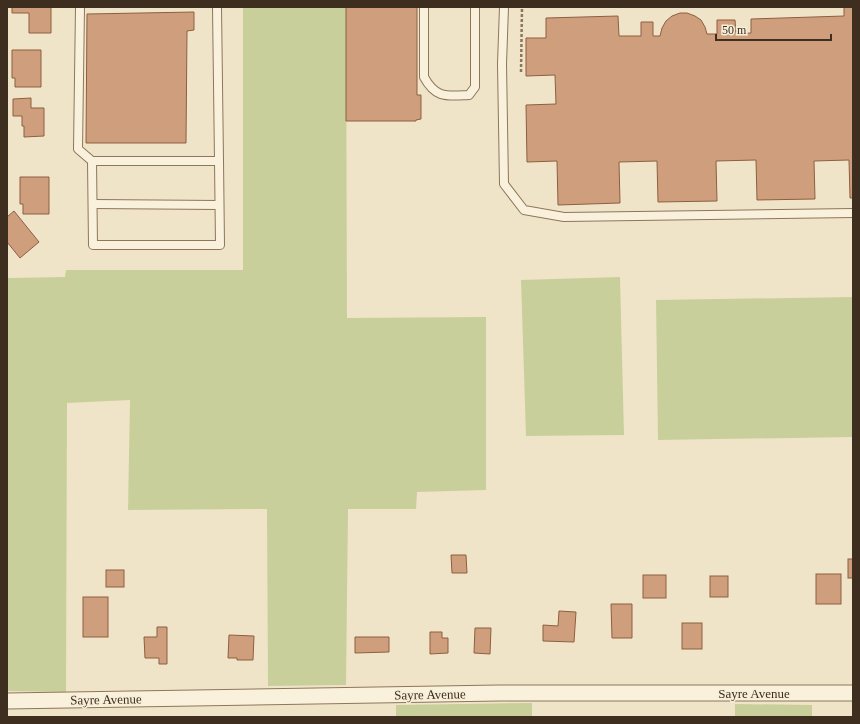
<svg xmlns="http://www.w3.org/2000/svg" width="860" height="724" viewBox="0 0 860 724" font-family="'Times New Roman',serif">
<style>
.green{fill:#c9cf9b}
.building{fill:#cf9f7d;stroke:#8d5f41}
.lines{fill:none;stroke-linecap:round;stroke-linejoin:round}
.service-casing{stroke:#8d765c;stroke-width:10}
.minor-casing{stroke:#8d765c;stroke-width:17}
.path{stroke:#8d765c;stroke-width:2.5;stroke-dasharray:3 2;stroke-linecap:butt}
.service{stroke:#faf1dc;stroke-width:8}
.minor{stroke:#faf1dc;stroke-width:15}
.labels{text-anchor:middle;stroke-width:3;stroke-linejoin:round;paint-order:stroke}
.street-label{font-size:13px;fill:#3d2e20;stroke:#f7eed8}
</style>
<rect width="100%" height="100%" fill="#f0e4c8"/>
<g class="green">
<polygon points="243,7 346,7 347,318 486,317 486,490 417,492 416,509 348,509 346,685 268,686 267,509 128,510 130,400 67,403 66,692 7,691 7,278 65,277 66,270 243,270"/>
<polygon points="620,277 624,435 526,436 521,280"/>
<polygon points="853,297 853,437 658,440 656,300"/>
<polygon points="532,703 532,717 396,717 396,705"/>
<polygon points="735,704 812,705 812,717 735,717"/>
</g>
<g class="building">
<polygon points="12,7 51,7 51,33 29,33 29,13 12,13"/>
<polygon points="346,7 417,7 417,95 421,95 421,119 416,120 416,121 346,121"/>
<polygon points="844,7 853,7 853,198 850,198 849,160 814,161 815,199 757,200 756,160 716,161 717,201 658,202 657,161 619,162 620,203 558,205 557,161 527,162 526,105 556,104 555,75 526,76 526,38 546,38 546,18 618,16 619,36 641,36 641,22 653,22 653,36 660,36 662,28 666,21 672,16 680,13 687,13 695,16 701,20 705,27 707,34 717,34 717,20 735,20 736,34 751,33 751,19 844,16"/>
<polygon points="194,12 194,30 187,31 186,143 86,143 87,14"/>
<polygon points="12,50 41,50 41,87 15,87 15,78 12,78"/>
<polygon points="31,98 31,108 44,108 44,136 24,137 24,126 22,126 22,116 13,116 13,99"/>
<polygon points="20,177 49,177 49,214 23,214 23,204 20,204"/>
<polygon points="14,211 39,242 20,258 7,242 7,217"/>
<polygon points="451,555 466,555 467,573 452,573"/>
<rect x="848" y="559" width="5" height="19"/>
<rect x="106" y="570" width="18" height="17"/>
<rect x="816" y="574" width="25" height="30"/>
<rect x="643" y="575" width="23" height="23"/>
<rect x="710" y="576" width="18" height="21"/>
<rect x="83" y="597" width="25" height="40"/>
<polygon points="611,604 632,604 632,638 612,638"/>
<polygon points="559,611 576,612 574,642 543,641 543,625 558,626"/>
<rect x="682" y="623" width="20" height="26"/>
<polygon points="157,627 167,627 167,664 159,664 159,658 145,658 144,637 157,637"/>
<polygon points="475,628 491,628 490,654 474,653"/>
<polygon points="430,632 442,632 442,638 448,638 448,653 430,654"/>
<polygon points="229,635 254,636 253,660 237,660 237,658 228,658"/>
<polygon points="355,637 389,637 389,652 355,653"/>
</g>
<g class="lines">
<g class="service-casing">
<g id="service">
<polyline points="80,7 78,149 92,161 219,161 217,7"/>
<path d="M424 7V77C436 99 447 96 469 95L475 87V7"/>
<polyline points="504,7 502,64 504,184 524,210 564,217 853,213"/>
<polyline points="92,161 93,245 220,245 219,161"/>
<polyline points="93,204 219,205"/>
</g>
</g>
<g class="minor-casing">
<polyline id="minor" points="7,701 499,693 853,693"/>
</g>
<polyline class="path" points="521,72 522,7"/>
<use href="#service" class="service"/>
<use href="#minor" class="minor"/>
</g>
<g class="labels">
<g class="street-label">
<text x="754" y="698">Sayre Avenue</text>
<text transform="translate(430 694) rotate(-1)" y="5">Sayre Avenue</text>
<text transform="translate(106 699) rotate(-1)" y="5">Sayre Avenue</text>
</g>
</g>
<rect width="860" height="724" fill="none" stroke="#3d2e20" stroke-width="16"/>
<path d="M716 34v6h115v-6" fill="none" stroke="#3d2e20" stroke-width="2"/>
<text x="722" y="34" font-size="12" fill="#3d2e20" stroke="#f7eed8" stroke-width="3" paint-order="stroke">50 m</text>
</svg>
